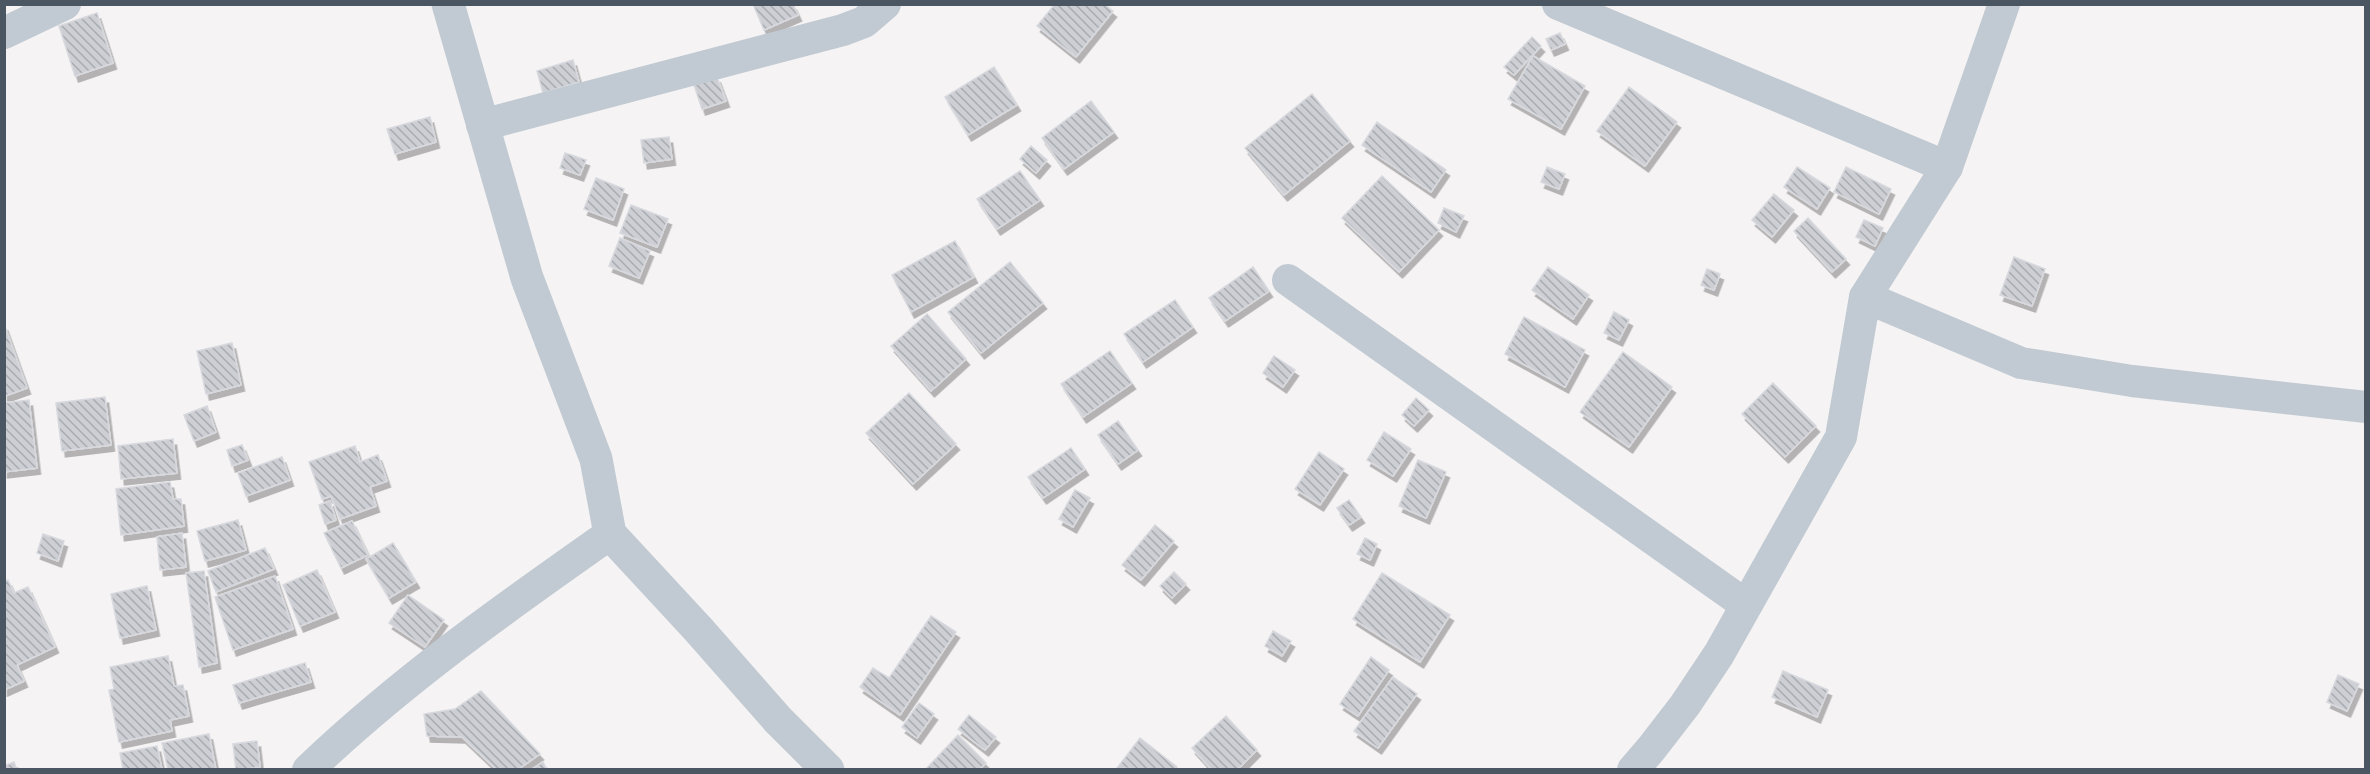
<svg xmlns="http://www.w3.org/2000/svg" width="2370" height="774" viewBox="0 0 2370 774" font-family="'Roboto Condensed',sans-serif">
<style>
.building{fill:url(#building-back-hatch);stroke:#d7d9de;stroke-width:1.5;filter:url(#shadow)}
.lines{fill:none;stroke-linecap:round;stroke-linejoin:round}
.minor{stroke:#c1cad2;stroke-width:32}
.tertiary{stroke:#c1cad2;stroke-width:33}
</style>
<defs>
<pattern id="building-back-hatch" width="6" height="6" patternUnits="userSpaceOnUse" patternTransform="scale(1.5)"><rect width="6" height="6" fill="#cdcfd5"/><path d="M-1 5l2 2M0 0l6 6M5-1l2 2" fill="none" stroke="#a8abb0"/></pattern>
<filter id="shadow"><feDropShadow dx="3.5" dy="6" stdDeviation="0" flood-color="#0004"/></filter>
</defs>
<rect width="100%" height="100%" fill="#f5f3f3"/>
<g class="building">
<polygon points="753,4 793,4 798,15 764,30"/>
<polygon points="1055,4 1104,4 1113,11 1076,57 1037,26"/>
<polygon points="97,13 113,63 75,76 59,26"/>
<polygon points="1560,33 1565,44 1551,50 1546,39"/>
<polygon points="1532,37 1541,46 1514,75 1504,67"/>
<polygon points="1533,56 1585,86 1561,129 1508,99"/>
<polygon points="573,60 579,82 543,93 537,71"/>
<polygon points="994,67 1017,105 968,135 945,97"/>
<polygon points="717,77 726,101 702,109 694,85"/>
<polygon points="1629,87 1677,122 1645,166 1597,131"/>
<polygon points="1312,94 1350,141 1284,195 1245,148"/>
<polygon points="1091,101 1114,132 1064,169 1042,138"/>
<polygon points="430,117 436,142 395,154 387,129"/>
<polygon points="1377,122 1446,170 1431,192 1362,145"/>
<polygon points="669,137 672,159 644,163 641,140"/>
<polygon points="1031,146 1047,160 1036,173 1020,159"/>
<polygon points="565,153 586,160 580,175 560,168"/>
<polygon points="1547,167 1565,174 1559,189 1541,182"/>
<polygon points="1797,167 1830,188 1817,209 1784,187"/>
<polygon points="1846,167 1891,189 1879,214 1834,192"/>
<polygon points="1020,171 1040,200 997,229 977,199"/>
<polygon points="1382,176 1439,230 1399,272 1342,218"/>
<polygon points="596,178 624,189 613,220 584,209"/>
<polygon points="1774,194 1794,210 1772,237 1752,220"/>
<polygon points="631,205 668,219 657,247 620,233"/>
<polygon points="1444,208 1464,216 1456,232 1438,223"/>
<polygon points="1808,218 1846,259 1832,272 1794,231"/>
<polygon points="1864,220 1883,228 1875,246 1856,237"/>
<polygon points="620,238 650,251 639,278 609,266"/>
<polygon points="955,241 974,277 911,312 892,275"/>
<polygon points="2014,257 2045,269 2032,306 2000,295"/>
<polygon points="1010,262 1043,303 981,353 948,312"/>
<polygon points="1253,267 1269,291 1225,321 1209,298"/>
<polygon points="1548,267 1589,295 1573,319 1532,290"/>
<polygon points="1707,269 1720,274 1714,290 1701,285"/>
<polygon points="1175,300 1193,327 1143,362 1124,334"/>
<polygon points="1614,312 1629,320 1619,340 1604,333"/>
<polygon points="927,314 966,359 931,391 891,346"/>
<polygon points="1524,317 1585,350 1565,387 1505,354"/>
<polygon points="4,324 27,388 5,396 4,396"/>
<polygon points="232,343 241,385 206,394 197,351"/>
<polygon points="1110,351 1132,383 1083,417 1061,384"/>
<polygon points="1623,352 1672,387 1629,447 1580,412"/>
<polygon points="1274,356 1295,370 1283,387 1263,373"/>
<polygon points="1773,383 1816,426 1785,457 1742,414"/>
<polygon points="909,393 956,444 913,484 866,433"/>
<polygon points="105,397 111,445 62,451 56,403"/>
<polygon points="1416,398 1429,410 1414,426 1402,415"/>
<polygon points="29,400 37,468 4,472 4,403"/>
<polygon points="207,406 216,432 194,441 184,415"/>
<polygon points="1118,421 1138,450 1118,464 1098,435"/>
<polygon points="1384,432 1411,449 1393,476 1367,460"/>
<polygon points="173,439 177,473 121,479 118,446"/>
<polygon points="242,445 248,460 232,466 227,450"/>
<polygon points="355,446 360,462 378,455 387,481 370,487 376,506 340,519 331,496 322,499 309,462"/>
<polygon points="1071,448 1085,469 1043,498 1028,477"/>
<polygon points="1319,452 1344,469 1320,505 1295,489"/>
<polygon points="282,457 290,480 246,496 238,473"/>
<polygon points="1418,460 1446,472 1426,518 1399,506"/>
<polygon points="170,482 173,499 181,499 184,526 121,535 116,489"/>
<polygon points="1075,490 1090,498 1073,527 1059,519"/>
<polygon points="1349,500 1361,517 1349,525 1337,508"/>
<polygon points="330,501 336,520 325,524 319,505"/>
<polygon points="238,520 246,550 205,561 197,531"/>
<polygon points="352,521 368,555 341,568 324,533"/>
<polygon points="1155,525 1174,541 1141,580 1122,565"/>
<polygon points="182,533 186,567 160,570 157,537"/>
<polygon points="43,534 64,541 58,561 37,553"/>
<polygon points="1365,538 1377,544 1370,560 1357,554"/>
<polygon points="393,543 416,582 389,598 366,559"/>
<polygon points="265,548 274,569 216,592 208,571"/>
<polygon points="317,570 335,612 300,626 283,585"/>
<polygon points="204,571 217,663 199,667 186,573"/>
<polygon points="1174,572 1186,584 1172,598 1160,586"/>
<polygon points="1382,573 1450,615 1420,662 1353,619"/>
<polygon points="275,576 293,629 233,650 215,597"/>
<polygon points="8,580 14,593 28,587 55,647 17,665 24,681 4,690 4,582"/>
<polygon points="147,586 156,630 120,638 111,594"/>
<polygon points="408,595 444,620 425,647 389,623"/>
<polygon points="931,616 956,632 900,715 860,687 873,668 889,678"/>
<polygon points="1273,631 1291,641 1282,656 1265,646"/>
<polygon points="168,656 174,686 183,685 189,716 170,720 172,731 119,742 109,690 114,689 110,667"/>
<polygon points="1371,657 1389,670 1358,716 1340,704"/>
<polygon points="305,663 311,682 239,703 233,685"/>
<polygon points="1783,671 1828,690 1817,717 1772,697"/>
<polygon points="2338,675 2359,684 2347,711 2327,702"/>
<polygon points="1393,677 1417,694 1378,748 1354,731"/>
<polygon points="481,691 540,754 517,770 497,770 462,737 427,736 424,714 455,709"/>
<polygon points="919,703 934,714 917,738 902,727"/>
<polygon points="969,715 996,737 985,750 958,729"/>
<polygon points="1226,716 1257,750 1237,770 1212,770 1192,748"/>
<polygon points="209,734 216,770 168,770 162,743"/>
<polygon points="958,735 986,763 979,770 925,770"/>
<polygon points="1140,738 1177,767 1175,770 1117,768"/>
<polygon points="257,741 260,767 236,770 233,744"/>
<polygon points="157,746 162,770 123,770 120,753"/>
<polygon points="14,762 17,770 4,770 4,766"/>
<polygon points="543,762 547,770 531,770"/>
</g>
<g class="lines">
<g class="minor">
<polyline points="1558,4 1947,167"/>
<polyline points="4,33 65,4"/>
<polyline points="482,125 843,30 864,22 885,4"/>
<polyline points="1288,280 1746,605"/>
<polyline points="1865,297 2021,363 2132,381 2366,407"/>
<path d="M308 770C401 681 506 607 610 534"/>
<polyline points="1633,770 1651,749 1685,705 1719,654 1841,437 1865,297 1947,167 2004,4"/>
</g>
<polyline class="tertiary" points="448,4 527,278 596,459 610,534 698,629 778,720 828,770"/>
</g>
<rect width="2370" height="774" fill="none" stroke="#4a5661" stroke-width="12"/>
</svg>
